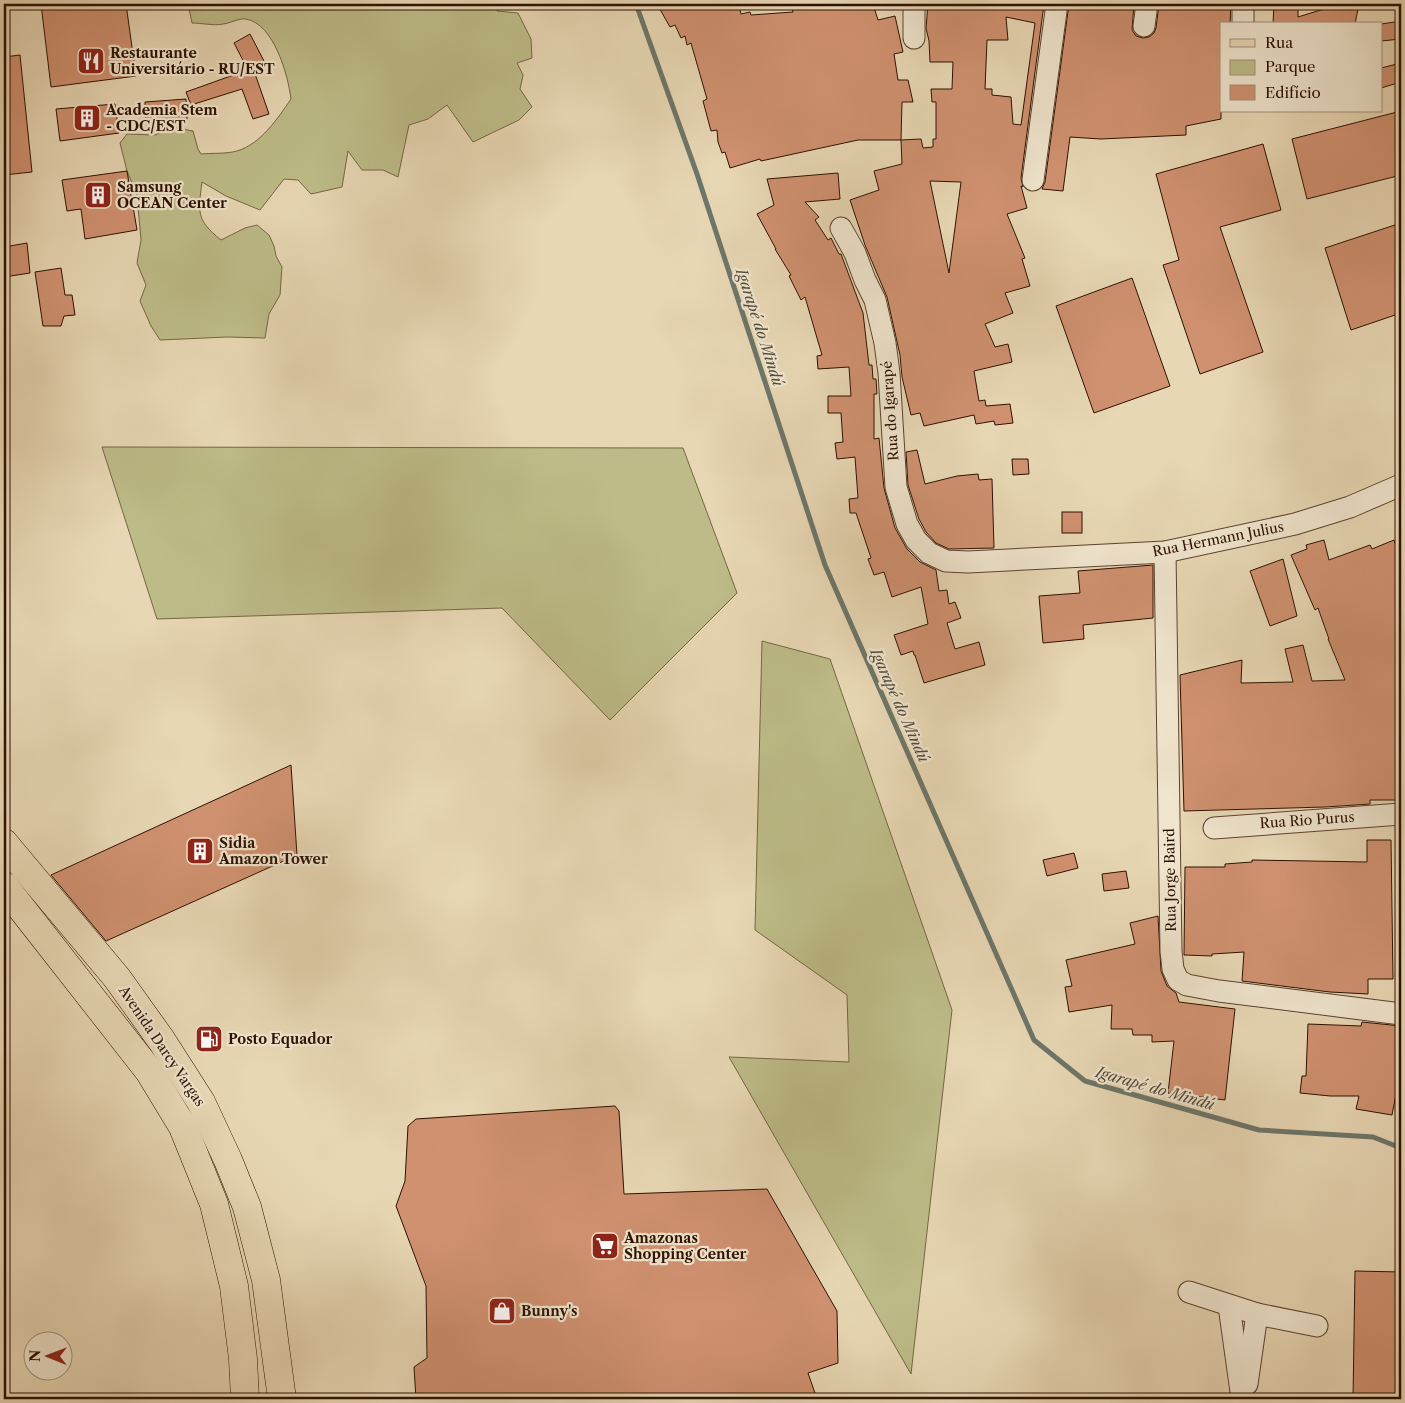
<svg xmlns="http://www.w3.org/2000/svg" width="1405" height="1403" viewBox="0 0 1405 1403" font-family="'Libre Caslon Text',serif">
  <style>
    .green { fill: #bdbc88; stroke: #756644 }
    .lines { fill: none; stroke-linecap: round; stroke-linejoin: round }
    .stream { stroke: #6d7669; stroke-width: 5 }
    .building { fill: #d09170; stroke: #2d1100; fill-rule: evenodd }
    .minor-casing { stroke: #5c422d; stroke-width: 23 }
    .primary-casing { stroke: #2d1100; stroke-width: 29 }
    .minor { stroke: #f0e5ce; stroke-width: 21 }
    .primary { stroke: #e8d7b4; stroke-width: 28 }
    .labels { text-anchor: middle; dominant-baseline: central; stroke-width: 4.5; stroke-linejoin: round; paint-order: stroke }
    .poi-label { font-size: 14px; font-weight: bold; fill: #2d1100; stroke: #f0e5ce; text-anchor: start }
    .street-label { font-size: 14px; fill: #2d1100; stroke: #f0e5ce }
    .water-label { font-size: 15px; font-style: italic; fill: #524c3d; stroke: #f0e5ce }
  </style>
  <rect width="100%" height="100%" fill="#e8d7b4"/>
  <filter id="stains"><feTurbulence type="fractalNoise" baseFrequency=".004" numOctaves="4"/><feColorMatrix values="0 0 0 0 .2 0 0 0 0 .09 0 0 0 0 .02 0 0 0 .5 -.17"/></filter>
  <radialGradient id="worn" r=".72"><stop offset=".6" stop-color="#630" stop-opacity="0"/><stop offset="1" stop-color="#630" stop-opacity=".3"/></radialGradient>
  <g class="green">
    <path d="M188,4H499L497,11L518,13L531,39L532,58L517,63L523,75L520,89L532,107L519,120L473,142L447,105L428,119L409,125L398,177L383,170H362L348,151L342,187L311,194L298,180L284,179L260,210L226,196L202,182C198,212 196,220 221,240L245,228L257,225L269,235L274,246L276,256L282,267L280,295L269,314L265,338L227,337L160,340L151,326L140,301L146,285L137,263L141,240L137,195L127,171L120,143L127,134L155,135L172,127L193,131L198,149L201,154C212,153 226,154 237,151C261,144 278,118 291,99C288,75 274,24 246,19C239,18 231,23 223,24C214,26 202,23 192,23Z"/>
    <polygon points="102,447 683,448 737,593 610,720 502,608 157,619"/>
    <polygon points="762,641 830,659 952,1010 911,1374 729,1057 849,1062 847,995 755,930"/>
  </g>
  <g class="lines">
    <polyline class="stream" points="636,4 697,174 825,565 1034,1040 1085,1081 1259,1130 1373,1137 1401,1148"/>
  </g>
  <g class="building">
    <polygon points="41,4 126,4 136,76 51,87"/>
    <polygon points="657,4 739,4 741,14 750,12 751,15 793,12 792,8 817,4 873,4 878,20 895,16 903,52 894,54 898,80 908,80 913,102 902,102 901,140 858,140 761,161 760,159 730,168 725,152 722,153 718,142 717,130 711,131 703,101 707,99 691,43 687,45 685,36 681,38 675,25 670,27"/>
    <path d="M928,4H1044L1021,178L1023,187L1021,186L1027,208L1007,214L1025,258L1022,259L1030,286L1005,293L1013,313L985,324L995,347L1008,344L1012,362L974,371L979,401L985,400L986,406L1010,404L1013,423L995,425L994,421L976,424L974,415L924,426L920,413L911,415L902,377L900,355L887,297L865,245L850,200L879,190L874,171L902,164L901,140L921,139L923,148L933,147V139H936V102H932L931,89H952L953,62H930L929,41L926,28ZM1006,17L1035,23L1021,125L1013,124L1011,97L992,95V89H985L987,40H1008ZM930,181L961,182L949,273Z"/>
    <polygon points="1069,4 1134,4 1132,30 1136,36 1143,38 1149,37 1154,33 1156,28 1159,4 1231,4 1230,24 1221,24 1221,119 1186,126 1186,135 1101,139 1070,137 1063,191 1042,189 1045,182"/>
    <polygon points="1274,4 1298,4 1298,17 1327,8 1328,4 1358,9 1355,24 1273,24"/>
    <polygon points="1401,21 1401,39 1381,41 1381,24"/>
    <polygon points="250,34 264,61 247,68 234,43"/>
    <polygon points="20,55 32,172 4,175 4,57"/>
    <polygon points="1401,63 1401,82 1381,88 1381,68"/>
    <polygon points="253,68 269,114 253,119 242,89 191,105 186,92"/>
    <polygon points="186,99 187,119 146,122 145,102"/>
    <polygon points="115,104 119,133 60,141 56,109"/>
    <polygon points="1401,111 1401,175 1307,199 1292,139"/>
    <polygon points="1263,144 1281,210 1220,227 1263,352 1200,374 1163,265 1179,260 1156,174"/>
    <polygon points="127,171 137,230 85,239 81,209 67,211 62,180"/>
    <polygon points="838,173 840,199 805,202 819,217 815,220 828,240 831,238 839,254 841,254 863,313 869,365 872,365 873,379 876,379 877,394 874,394 874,439 879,438 884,488 895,528 907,549 920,562 936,570 939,591 947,590 949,604 955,602 961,618 947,623 955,649 979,642 985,665 924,683 915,655 914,655 913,651 901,655 894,635 928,624 921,587 892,597 884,572 874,575 868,559 871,558 856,513 850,513 849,499 858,498 855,457 837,459 835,443 843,442 841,413 828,413 828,396 851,396 849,367 818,369 817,356 822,355 805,297 801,300 789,276 791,275 775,249 776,249 757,214 774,205 767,179"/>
    <polygon points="1401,223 1401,313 1351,330 1325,248"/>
    <polygon points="27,243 30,273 4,277 4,247"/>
    <polygon points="61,268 65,295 72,295 75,315 64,316 61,326 43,326 35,272"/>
    <polygon points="1132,278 1170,386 1094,413 1056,306"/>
    <polygon points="917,450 925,484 957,476 978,474 979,480 992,479 994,548 949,549 936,543 926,532 919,519 908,485 906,452"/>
    <polygon points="1012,459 1028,459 1029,474 1013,475"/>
    <rect x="1062" y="512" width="20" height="21"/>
    <polygon points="1324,540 1329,560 1370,545 1372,549 1394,540 1401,560 1401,672 1397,673 1396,800 1370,800 1370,804 1325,807 1184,811 1180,675 1242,660 1241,683 1293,682 1285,649 1303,645 1312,681 1345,680 1328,639 1329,639 1318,608 1315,610 1291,555 1307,549 1306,545"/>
    <polygon points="1283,559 1297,616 1270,626 1250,571"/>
    <polygon points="1153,565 1153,618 1083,625 1084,639 1043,643 1039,596 1080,593 1078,571"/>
    <polygon points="291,765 297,855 106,941 51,875"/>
    <polygon points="1367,840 1391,840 1393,979 1368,979 1368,994 1330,992 1242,981 1244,952 1212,954 1212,956 1184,955 1185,867 1225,867 1225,864 1252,862 1252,860 1367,862"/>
    <polygon points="1074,853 1078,868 1047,876 1043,860"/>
    <polygon points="1126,871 1129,888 1104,891 1102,874"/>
    <polygon points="1158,916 1161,971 1167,986 1176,993 1179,1002 1235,1009 1225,1100 1168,1093 1174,1041 1152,1042 1152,1035 1133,1035 1132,1029 1111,1029 1112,1005 1069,1012 1065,987 1072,986 1066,960 1135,944 1130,923"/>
    <polygon points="1362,1022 1401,1026 1398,1084 1392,1115 1356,1109 1359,1096 1330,1096 1300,1093 1302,1076 1306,1076 1308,1024 1361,1026"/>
    <polygon points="615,1106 619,1111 624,1194 767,1189 837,1311 838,1363 808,1373 817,1399 416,1399 414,1367 427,1358 426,1286 396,1206 405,1181 408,1126 416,1119"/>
    <polygon points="1355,1271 1401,1272 1401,1399 1353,1399"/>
  </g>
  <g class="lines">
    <g class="minor-casing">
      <g id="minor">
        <polyline points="914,4 914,38"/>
        <polyline points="1243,24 1243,4"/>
        <polyline points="1144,26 1147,4"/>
        <polyline points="1033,180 1057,4"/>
        <polyline points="841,228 855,253 865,280 875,300 885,343 889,373 896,487 907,524 916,540 929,553 946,561 968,562 1165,552 1295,524 1350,507 1401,485"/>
        <polyline points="1165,552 1171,951 1173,969 1178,980 1187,985 1219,991 1401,1014"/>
        <polyline points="1214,828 1401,814"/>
        <polyline points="1189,1292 1257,1314 1317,1326"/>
        <polyline points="1229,1306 1242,1399"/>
        <polyline points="1247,1384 1257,1314"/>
      </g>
    </g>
    <g class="primary-casing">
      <g id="primary">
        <polyline points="4,843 117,978 162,1041 201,1102 228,1160 247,1207 266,1280 282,1399"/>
        <polyline points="4,886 149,1071 183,1127 214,1204 234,1286 243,1359 245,1399"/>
      </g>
    </g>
    <use href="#minor" class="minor"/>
    <use href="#primary" class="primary"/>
  </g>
  <defs>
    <g id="restaurant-square" transform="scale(1.4375)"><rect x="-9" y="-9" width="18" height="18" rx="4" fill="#8f2418" stroke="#f0e5ce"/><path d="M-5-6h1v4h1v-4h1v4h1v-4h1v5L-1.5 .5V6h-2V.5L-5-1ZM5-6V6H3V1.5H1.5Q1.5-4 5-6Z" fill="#fff"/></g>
    <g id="building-square" transform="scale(1.4375)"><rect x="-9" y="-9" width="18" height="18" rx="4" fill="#8f2418" stroke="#f0e5ce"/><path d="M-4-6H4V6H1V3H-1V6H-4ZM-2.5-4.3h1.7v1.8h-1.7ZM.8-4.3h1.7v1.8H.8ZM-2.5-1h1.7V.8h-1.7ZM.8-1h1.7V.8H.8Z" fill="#fff"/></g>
    <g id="fuel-square" transform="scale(1.4375)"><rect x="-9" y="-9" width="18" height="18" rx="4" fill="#8f2418" stroke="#f0e5ce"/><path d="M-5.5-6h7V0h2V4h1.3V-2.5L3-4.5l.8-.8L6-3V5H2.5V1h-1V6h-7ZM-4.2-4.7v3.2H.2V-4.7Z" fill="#fff"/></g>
    <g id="supermarket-square" transform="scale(1.4375)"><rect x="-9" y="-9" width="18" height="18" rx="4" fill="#8f2418" stroke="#f0e5ce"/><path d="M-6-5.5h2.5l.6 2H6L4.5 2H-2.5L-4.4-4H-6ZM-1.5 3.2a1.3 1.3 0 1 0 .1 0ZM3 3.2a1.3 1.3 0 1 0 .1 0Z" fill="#fff"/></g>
    <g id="shop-square" transform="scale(1.4375)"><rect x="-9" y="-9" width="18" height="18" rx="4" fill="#8f2418" stroke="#f0e5ce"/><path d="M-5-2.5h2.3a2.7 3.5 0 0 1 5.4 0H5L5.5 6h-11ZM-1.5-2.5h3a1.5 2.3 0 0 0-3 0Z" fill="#fff"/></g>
  </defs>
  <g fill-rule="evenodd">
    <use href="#restaurant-square" x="91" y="61"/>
    <use href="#building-square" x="87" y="118"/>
    <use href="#building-square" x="98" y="195"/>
    <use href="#building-square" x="200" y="851"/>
    <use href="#fuel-square" x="209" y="1039"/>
    <use href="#supermarket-square" x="605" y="1246"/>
    <use href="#shop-square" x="502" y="1311"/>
  </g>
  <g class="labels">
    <g class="poi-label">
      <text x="110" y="53">Restaurante<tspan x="110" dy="16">Universitário - RU/EST</tspan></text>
      <text x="106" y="110">Academia Stem<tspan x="106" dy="16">- CDC/EST</tspan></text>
      <text x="117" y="187">Samsung<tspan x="117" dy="16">OCEAN Center</tspan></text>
      <text x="219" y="843">Sidia<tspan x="219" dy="16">Amazon Tower</tspan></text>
      <text x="228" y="1039">Posto Equador</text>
      <text x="624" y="1238">Amazonas<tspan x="624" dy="16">Shopping Center</tspan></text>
      <text x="521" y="1311">Bunny's</text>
    </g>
    <g class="street-label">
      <text transform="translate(890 411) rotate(-94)">Rua do Igarapé</text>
      <text transform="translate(1218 539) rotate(-11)">Rua Hermann Julius</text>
      <text transform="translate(1307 820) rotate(-4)">Rua Rio Purus</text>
      <text transform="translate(1170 880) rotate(-91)">Rua Jorge Baird</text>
      <text transform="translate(162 1046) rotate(56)">Avenida Darcy Vargas</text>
    </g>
    <g class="water-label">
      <text transform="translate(760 327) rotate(72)">Igarapé do Mindú</text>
      <text transform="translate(900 705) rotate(66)">Igarapé do Mindú</text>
      <text transform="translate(1155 1088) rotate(16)">Igarapé do Mindú</text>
    </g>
  </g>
  <rect width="1405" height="1403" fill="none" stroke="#e8d7b4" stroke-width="20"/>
  <rect x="5" y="5" width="1395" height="1393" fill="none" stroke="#2d1100" stroke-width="2.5"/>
  <rect x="10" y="10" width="1385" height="1383" fill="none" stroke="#2d1100"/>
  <rect x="1220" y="22" width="162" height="90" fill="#f0e5ce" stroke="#a2907c"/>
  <rect x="1230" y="39" width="25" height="8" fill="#e8d7b4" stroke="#a2907c"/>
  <text x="1265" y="48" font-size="15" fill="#2d1100">Rua</text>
  <rect x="1230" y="60" width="25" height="15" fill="#bdbc88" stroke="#a2907c"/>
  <text x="1265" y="72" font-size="15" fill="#2d1100">Parque</text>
  <rect x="1230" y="85" width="25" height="15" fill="#d09170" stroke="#a2907c"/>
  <text x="1265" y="98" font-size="15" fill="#2d1100">Edifício</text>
  <g transform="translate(48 1356) rotate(271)"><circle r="24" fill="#f0e5ce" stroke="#a2907c"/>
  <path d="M0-4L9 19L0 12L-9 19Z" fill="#8f2418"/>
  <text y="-8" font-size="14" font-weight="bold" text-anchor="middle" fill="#2d1100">N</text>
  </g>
  <rect width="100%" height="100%" filter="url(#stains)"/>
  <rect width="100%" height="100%" fill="url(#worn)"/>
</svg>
